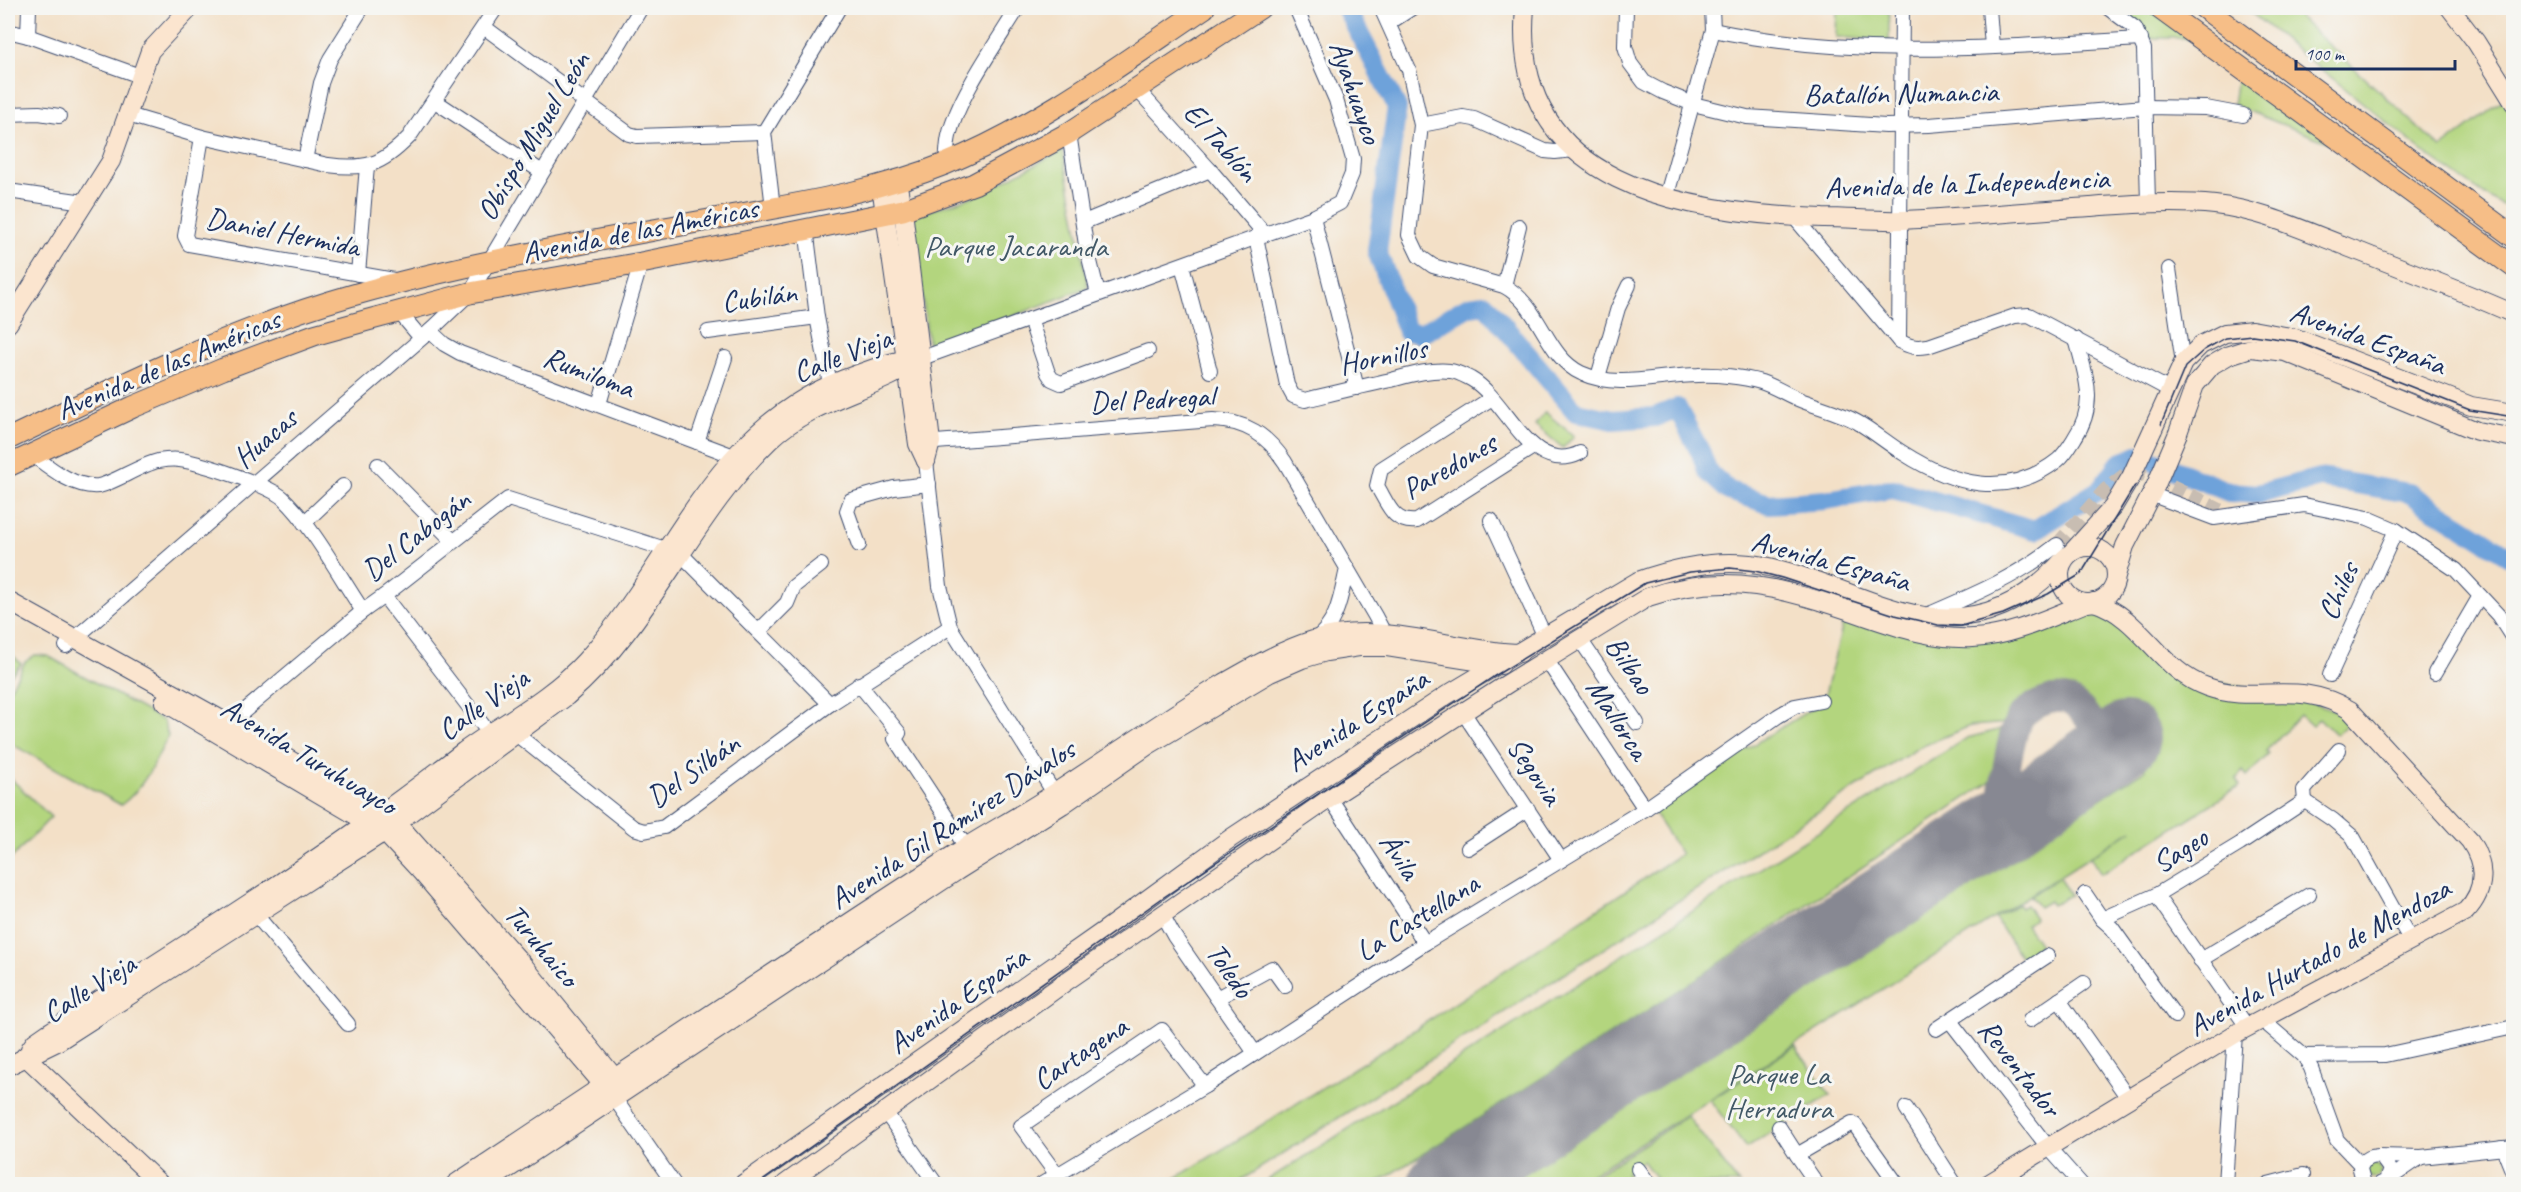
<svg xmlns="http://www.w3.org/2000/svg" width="2521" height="1192" viewBox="0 0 2521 1192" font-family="Caveat,sans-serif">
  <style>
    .green { fill: #b3d57e; stroke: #67826e; stroke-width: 1.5 }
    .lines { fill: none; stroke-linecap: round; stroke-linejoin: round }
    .river { stroke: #6ea2da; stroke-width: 20 }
    .taxiway { stroke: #878892; stroke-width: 28 }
    .runway { stroke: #878892; stroke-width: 72 }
    .street-tunnel { stroke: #c8bdb2; stroke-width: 14; stroke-dasharray: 14 7; stroke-linecap: butt }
    .street-casing { stroke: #3b4a6e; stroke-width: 16 }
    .secondary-casing { stroke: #3b4a6e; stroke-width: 20 }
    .primary-casing { stroke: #3b4a6e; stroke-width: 23 }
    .street { stroke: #fff; stroke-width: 14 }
    .secondary { stroke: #fbe5cf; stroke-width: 18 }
    .primary { stroke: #f6be87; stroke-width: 21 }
    .tram { stroke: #1b2f5e; stroke-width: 1.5 }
    .secondary-bridge-casing { stroke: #3b4a6e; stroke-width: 20; stroke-linecap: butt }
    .secondary-bridge { stroke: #fbe5cf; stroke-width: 18 }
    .labels { text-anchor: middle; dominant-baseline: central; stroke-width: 6; stroke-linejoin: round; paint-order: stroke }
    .street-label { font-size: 30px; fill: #1b2f5e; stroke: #f6f6f2 }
    .park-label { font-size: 30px; fill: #415866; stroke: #f6f6f2 }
  </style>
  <rect width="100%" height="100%" fill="#f6f6f2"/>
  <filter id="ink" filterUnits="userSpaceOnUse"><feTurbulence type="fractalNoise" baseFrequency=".0167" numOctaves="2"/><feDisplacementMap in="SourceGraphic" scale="12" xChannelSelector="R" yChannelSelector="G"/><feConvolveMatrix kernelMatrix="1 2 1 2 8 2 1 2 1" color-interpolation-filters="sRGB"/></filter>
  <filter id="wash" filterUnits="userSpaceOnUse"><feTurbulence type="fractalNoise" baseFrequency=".008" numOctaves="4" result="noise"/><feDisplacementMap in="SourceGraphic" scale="24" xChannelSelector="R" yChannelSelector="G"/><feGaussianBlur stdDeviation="1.35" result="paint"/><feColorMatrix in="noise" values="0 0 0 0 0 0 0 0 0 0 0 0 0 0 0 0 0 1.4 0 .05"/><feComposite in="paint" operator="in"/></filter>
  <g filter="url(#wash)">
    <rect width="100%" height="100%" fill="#f3e0c7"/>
    <g class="green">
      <polygon points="1837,8 1889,8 1889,41 1836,37"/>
      <polygon points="2118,8 2152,8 2193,38 2145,38"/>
      <polygon points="2245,8 2289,8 2441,148 2505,99 2513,117 2513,211 2497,203 2430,157"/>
      <polygon points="2238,69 2355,153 2233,105"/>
      <polygon points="1063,150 1088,287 929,349 912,216 975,196"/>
      <polygon points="1545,412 1574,436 1563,448 1535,425"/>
      <polygon points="2073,611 2106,613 2178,674 2296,698 2354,718 2336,735 2319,718 2312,726 2300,715 2266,751 2269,754 2247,776 2243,771 2236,779 2240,786 2101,874 2090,857 2132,830 1577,1184 1503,1184 2145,770 2110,709 2101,714 2086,702 2052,697 2033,702 2010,723 1970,726 1918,748 1235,1184 1166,1184 1390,1046 1681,854 1650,808 1823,702 1845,616 1972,641"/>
      <polygon points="8,650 21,664 8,678"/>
      <path d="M35,655L48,656L164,721L168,736C156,761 143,789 121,805L8,742V693L25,662Z"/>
      <polygon points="2002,729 2008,731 2010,736 2001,774 1687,985 1376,1184 1261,1184 1967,738"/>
      <polygon points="8,776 51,817 8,862"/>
      <polygon points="2059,877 2070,895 2052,905 2049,901 2039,907 2030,896"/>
      <polygon points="2018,904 2021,908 2026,905 2035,918 2026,925 2040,945 2033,950 2035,959 2026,965 1995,918"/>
      <polygon points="1795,1046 1830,1095 1746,1148 1710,1100"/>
      <polygon points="1687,1116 1739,1184 1655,1184 1652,1181 1656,1178 1643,1161 1626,1173 1635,1184 1582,1184"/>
      <circle cx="2374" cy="1171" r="7"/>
    </g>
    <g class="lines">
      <g class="river">
        <polyline points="1346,8 1397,107 1377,251 1407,331 1421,334 1469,306 1485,304 1576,412 1613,420 1655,417 1677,408 1701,453 1707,471 1729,491 1769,504 1826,500 1893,489 2035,530 2101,489 2120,463 2140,455"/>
        <polyline points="2153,461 2229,492 2258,494 2320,478 2409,493 2514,559"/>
      </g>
      <path class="taxiway" d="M1998,828C2002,803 2008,732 2022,715C2029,708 2037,704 2046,701C2080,689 2093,727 2106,751"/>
      <polyline class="runway" points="1444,1184 1998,828 2125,738"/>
    </g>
  </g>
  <g filter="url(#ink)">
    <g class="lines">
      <polyline class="street-tunnel" points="2057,545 2105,490 2126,474 2140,474 2170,485 2220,510"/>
      <g class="street-casing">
        <g id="street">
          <path d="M1381,8L1409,70L1421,125L1409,235L1419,256L1433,266L1504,286C1541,306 1546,357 1581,373C1619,390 1659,375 1698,375C1717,374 1743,377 1761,382C1774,386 1786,394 1798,399C1817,407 1839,412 1857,422C1873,431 1887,443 1903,453C1953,485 2007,500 2058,460C2065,454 2069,447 2074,439C2098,403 2086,378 2076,339"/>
          <polyline points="1626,8 1625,46 1630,63 1644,82 1663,92 1693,104 1747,117 1886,126 1929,125 2145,107 2206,108 2243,115"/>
          <polyline points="1989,8 1992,47"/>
          <polyline points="2108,8 2135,28 2144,49 2148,203"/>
          <polyline points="1389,23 1412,8"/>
          <polyline points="484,27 629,134 637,136 764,132"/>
          <path d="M1713,30C1854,60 1999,47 2141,39"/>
          <polyline points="8,31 28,36 140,76"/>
          <polyline points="28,36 29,8"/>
          <polyline points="1136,88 1210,170 1264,233"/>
          <polyline points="435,101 542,172"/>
          <polyline points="8,114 39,113 59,116"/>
          <path d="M128,115L202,137L328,165C366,170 382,165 409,137L496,8"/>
          <polyline points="1421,125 1463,117 1474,119 1545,151 1555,152 1574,150"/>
          <polyline points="1069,133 1086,245 1098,294"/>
          <polyline points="202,137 185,236 189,244 394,280"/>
          <polyline points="305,160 321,83 330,59 362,8"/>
          <path d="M946,164C947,155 947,145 949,136C959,95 996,44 1018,8"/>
          <polyline points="8,191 84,202"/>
          <polyline points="1666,198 1713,30 1712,8"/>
          <polyline points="773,208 764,132 839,8"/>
          <polyline points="1313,217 1357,388"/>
          <path d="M1794,217L1899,341C1910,347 1916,348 1928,346L2015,316L2029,315L2170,390"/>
          <polyline points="1084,222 1210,170"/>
          <polyline points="806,228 817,317 830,384"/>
          <path d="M1256,237L1287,385L1293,396L1305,400C1334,393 1362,386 1391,380C1410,375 1430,369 1450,371C1456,371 1465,376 1471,379C1508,400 1530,477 1580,453"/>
          <polyline points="1182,265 1210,371"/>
          <polyline points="2169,269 2183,363"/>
          <polyline points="358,274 367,166"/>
          <polyline points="1504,286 1519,226"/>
          <polyline points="399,312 421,338"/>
          <polyline points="1030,319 1048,373 1052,379 1061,383 1148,351"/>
          <polyline points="430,331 444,344 460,353 734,456"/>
          <polyline points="708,332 817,317"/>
          <polyline points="1899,341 1902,8"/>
          <polyline points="922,358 1313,217 1340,203 1352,174 1353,159 1336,100 1296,8"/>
          <polyline points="1598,377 1618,308 1629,285"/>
          <path d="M1492,398L1381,469L1377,486C1388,504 1393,524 1417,521L1533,447"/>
          <polyline points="599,404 641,263"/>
          <polyline points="697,442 725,358"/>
          <path d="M923,443L1213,420C1246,421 1267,435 1285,462L1375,616L1385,635L1386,643"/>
          <path d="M33,455C50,468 74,488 98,486C112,484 140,465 158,461C164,460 174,459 180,460C202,463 268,485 283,498C312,525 340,577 363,611"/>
          <polyline points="926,461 940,586 950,627 1054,793"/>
          <polyline points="378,465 453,541"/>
          <polyline points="2153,495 2214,518 2304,505 2368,518 2396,530 2456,570 2498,615 2514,640"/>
          <polyline points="1491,520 1545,637"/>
          <polyline points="304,523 343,486"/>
          <polyline points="859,545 847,511 851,500 894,488 929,484"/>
          <polyline points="384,596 489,733 516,734 634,828 644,831 664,827 830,704 950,627"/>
          <path d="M1927,615C1973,595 2017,577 2057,545"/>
          <polyline points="759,631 787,603 794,586 821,565"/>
          <polyline points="1579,638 1637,723"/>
          <path d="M1315,639C1338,624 1341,594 1347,569"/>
          <polyline points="66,646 430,331 470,293 641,8"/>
          <polyline points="1546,659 1645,809"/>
          <polyline points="2435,673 2480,596"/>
          <polyline points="2330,675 2396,530"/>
          <polyline points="859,684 899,733 895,739 966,847"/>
          <polyline points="1463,712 1561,860"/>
          <polyline points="223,729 363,611 384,596 508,499 681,554 830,704"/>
          <polyline points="1330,798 1425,943"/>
          <polyline points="2305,801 2333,820 2353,837 2411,941"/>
          <polyline points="2305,801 2304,790 2339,750"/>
          <polyline points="1468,848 1528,809"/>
          <polyline points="2085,894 2102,919 2156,895"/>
          <polyline points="250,908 348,1024"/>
          <polyline points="1163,916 1174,936 1255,1053"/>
          <polyline points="2102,919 2112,928 2175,1016"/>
          <polyline points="2200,960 2309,895"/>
          <polyline points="1217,998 1272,968 1285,986"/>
          <polyline points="2059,1000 2128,1098"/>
          <polyline points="2030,1020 2084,983"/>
          <polyline points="2262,1020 2304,1056 2311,1068 2337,1140 2361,1165"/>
          <polyline points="1950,1021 2048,1147 2081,1184"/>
          <polyline points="2248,1028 2156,895 2240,844 2305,801"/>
          <polyline points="1936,1029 2047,956"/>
          <polyline points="2304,1056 2385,1055 2514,1027"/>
          <polyline points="615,1099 674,1184"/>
          <polyline points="1906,1108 1955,1184"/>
          <polyline points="886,1113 936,1184"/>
          <polyline points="1779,1127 1797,1155"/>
          <polyline points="2503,1148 2514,1175"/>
          <polyline points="2378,1156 2421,1157 2514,1147"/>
          <polyline points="1638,1169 1649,1184"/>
          <polyline points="1057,1175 1021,1126 1162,1030 1205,1086"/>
          <polyline points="2386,1181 2421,1157"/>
          <polyline points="1042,1184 1205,1086 1425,943 1645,809 1778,716 1795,706 1821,701"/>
          <polyline points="1817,1184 1797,1155 1852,1123 1855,1125 1897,1184"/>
          <polyline points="2225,1184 2235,1034"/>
          <polyline points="2268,1184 2303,1175"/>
          <path d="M2364,1184L2360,1169C2363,1158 2372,1154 2382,1158L2390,1169L2386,1181L2380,1184"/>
        </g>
      </g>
      <g class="secondary-casing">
        <g id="secondary">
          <path d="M1525,8C1509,186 1686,214 1823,218C1850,218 1876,221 1903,220C1965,217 2028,211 2090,207C2132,204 2173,201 2215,205C2260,210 2303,230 2345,246C2401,268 2458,289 2514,314"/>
          <polyline points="2450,8 2476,42 2514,103"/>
          <polyline points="897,181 904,219 931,442 926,461"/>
          <polyline points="881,186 918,444 926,461"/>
          <polyline points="8,324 111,161 150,51 190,8"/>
          <polyline points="2153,429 2183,363 2201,345 2225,333 2252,330 2296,338 2471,406 2514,413"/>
          <polyline points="2178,433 2195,385 2212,365 2229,355 2251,348 2285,352 2477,431 2514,438"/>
          <circle cx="2088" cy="575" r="28"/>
          <polyline points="2073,551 2113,507 2131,477"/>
          <polyline points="2116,576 2125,546 2156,485"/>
          <polyline points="8,601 229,724 397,823 524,966 614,1077 614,1088"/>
          <polyline points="164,702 384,832 422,873 611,1094"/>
          <path d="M30,1049L35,1042L48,1033C156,963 266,895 370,821C402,799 433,775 464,751C504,722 551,698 585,661C677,560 713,423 855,375C873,369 891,361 909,359"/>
          <polyline points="25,1056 160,1184"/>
          <path d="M8,1066L57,1042L384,832L567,696C651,625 691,516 770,440C814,398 875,391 922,358"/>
          <path d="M455,1184C624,1072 793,958 964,848C993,830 1024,813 1053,794C1110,757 1166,718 1224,683C1252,667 1281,650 1313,640C1381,619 1451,651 1520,653"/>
          <polyline points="485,1184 957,871 1062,805 1147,746 1270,673 1302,659 1326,652 1359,647 1387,647 1501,665"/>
          <path d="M743,1184L1105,930L1231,838L1447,695L1638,581C1674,568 1711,560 1750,564C1773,566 1794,574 1816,581C1851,593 1888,610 1924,616C1983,624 2027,601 2065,558"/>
          <path d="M785,1184L1064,983L1330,798L1507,684L1648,597C1727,570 1786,589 1862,615C1897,627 1934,640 1973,638C2012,636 2050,617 2086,603"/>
          <path d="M1988,1184L2235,1034L2466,911C2486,890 2486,865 2470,841L2350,710C2296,678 2258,705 2207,687C2160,671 2142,617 2094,602"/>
        </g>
      </g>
      <g class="primary-casing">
        <g id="primary">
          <polyline points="2159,8 2514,267"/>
          <polyline points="2204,8 2514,237"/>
          <path d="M8,439C121,385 232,329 353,295C473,261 597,241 719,218C795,204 873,193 945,164C1038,126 1121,64 1204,8"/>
          <polyline points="8,466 133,407 223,369 314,335 368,320 470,293 641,263 903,210 974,184 1069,133 1260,8"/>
        </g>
      </g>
      <use href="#street" class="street"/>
      <use href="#secondary" class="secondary"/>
      <use href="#primary" class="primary"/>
      <polyline class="tram" points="758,1184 1161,899 1493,677 1645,583 1690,572 1730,568 1755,571 1782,578 1895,615 1938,625 1961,626 2003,614 2048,594 2081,574 2137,482 2185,367 2204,350 2225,338 2252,335 2295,341 2470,410 2514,417"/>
      <g class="secondary-bridge-casing">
        <g id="secondary-bridge">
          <polyline points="2131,477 2153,429"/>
          <polyline points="2156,485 2178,433"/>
        </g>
      </g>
      <use href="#secondary-bridge" class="secondary-bridge"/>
    </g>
  </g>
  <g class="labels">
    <g class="street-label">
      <text transform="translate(1356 92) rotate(71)">Ayahuayco</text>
      <text transform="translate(1901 93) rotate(-1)">Batallón Numancia</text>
      <text transform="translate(533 136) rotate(-59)">Obispo Miguel León</text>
      <text transform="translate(1221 142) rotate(48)">El Tablón</text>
      <text transform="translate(1967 183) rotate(-2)">Avenida de la Independencia</text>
      <text transform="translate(640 230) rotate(-11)">Avenida de las Américas</text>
      <text transform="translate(283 232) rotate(11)">Daniel Hermida</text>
      <text transform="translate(759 297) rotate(-8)">Cubilán</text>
      <text transform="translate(2368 338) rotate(20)">Avenida España</text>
      <text transform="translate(842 355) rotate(-21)">Calle Vieja</text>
      <text transform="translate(1383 356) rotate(-11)">Hornillos</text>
      <text transform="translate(168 364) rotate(-23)">Avenida de las Américas</text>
      <text transform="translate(589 372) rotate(21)">Rumiloma</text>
      <text transform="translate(1152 399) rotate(-3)">Del Pedregal</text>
      <text transform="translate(265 438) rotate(-41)">Huacas</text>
      <text transform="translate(1449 466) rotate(-30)">Paredones</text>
      <text transform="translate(416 535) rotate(-38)">Del Cabogán</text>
      <text transform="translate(1831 561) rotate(15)">Avenida España</text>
      <text transform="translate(2338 591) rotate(-66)">Chiles</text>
      <text transform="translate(1630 665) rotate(56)">Bilbao</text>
      <text transform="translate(483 704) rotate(-35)">Calle Vieja</text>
      <text transform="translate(1618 719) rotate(57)">Mallorca</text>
      <text transform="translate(1357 720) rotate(-33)">Avenida España</text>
      <text transform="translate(309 756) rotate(31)">Avenida Turuhuayco</text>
      <text transform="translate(693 770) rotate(-35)">Del Silbán</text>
      <text transform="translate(1535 771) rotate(56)">Segovia</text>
      <text transform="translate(952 824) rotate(-33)">Avenida Gil Ramírez Dávalos</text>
      <text transform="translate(2180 850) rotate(-32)">Sageo</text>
      <text transform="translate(1400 856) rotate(57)">Ávila</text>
      <text transform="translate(1417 917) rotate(-32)">La Castellana</text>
      <text transform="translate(542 945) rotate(50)">Turuhaico</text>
      <text transform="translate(2319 957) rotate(-29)">Avenida Hurtado de Mendoza</text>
      <text transform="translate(1230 970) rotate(55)">Toledo</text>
      <text transform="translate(89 988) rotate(-32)">Calle Vieja</text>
      <text transform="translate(958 1000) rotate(-35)">Avenida España</text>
      <text transform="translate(1080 1053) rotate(-34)">Cartagena</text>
      <text transform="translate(2020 1068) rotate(52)">Reventador</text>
    </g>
    <g class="park-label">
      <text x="1016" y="246">Parque Jacaranda</text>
      <text x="1779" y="1074">Parque La<tspan x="1779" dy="34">Herradura</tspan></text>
    </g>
  </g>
  <rect width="2521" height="1192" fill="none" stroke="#f6f6f2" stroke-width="30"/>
  <path d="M2296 60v9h159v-9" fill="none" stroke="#1b2f5e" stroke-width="3"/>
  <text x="2305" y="60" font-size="18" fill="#1b2f5e" stroke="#f6f6f2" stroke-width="4.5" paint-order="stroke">100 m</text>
</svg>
